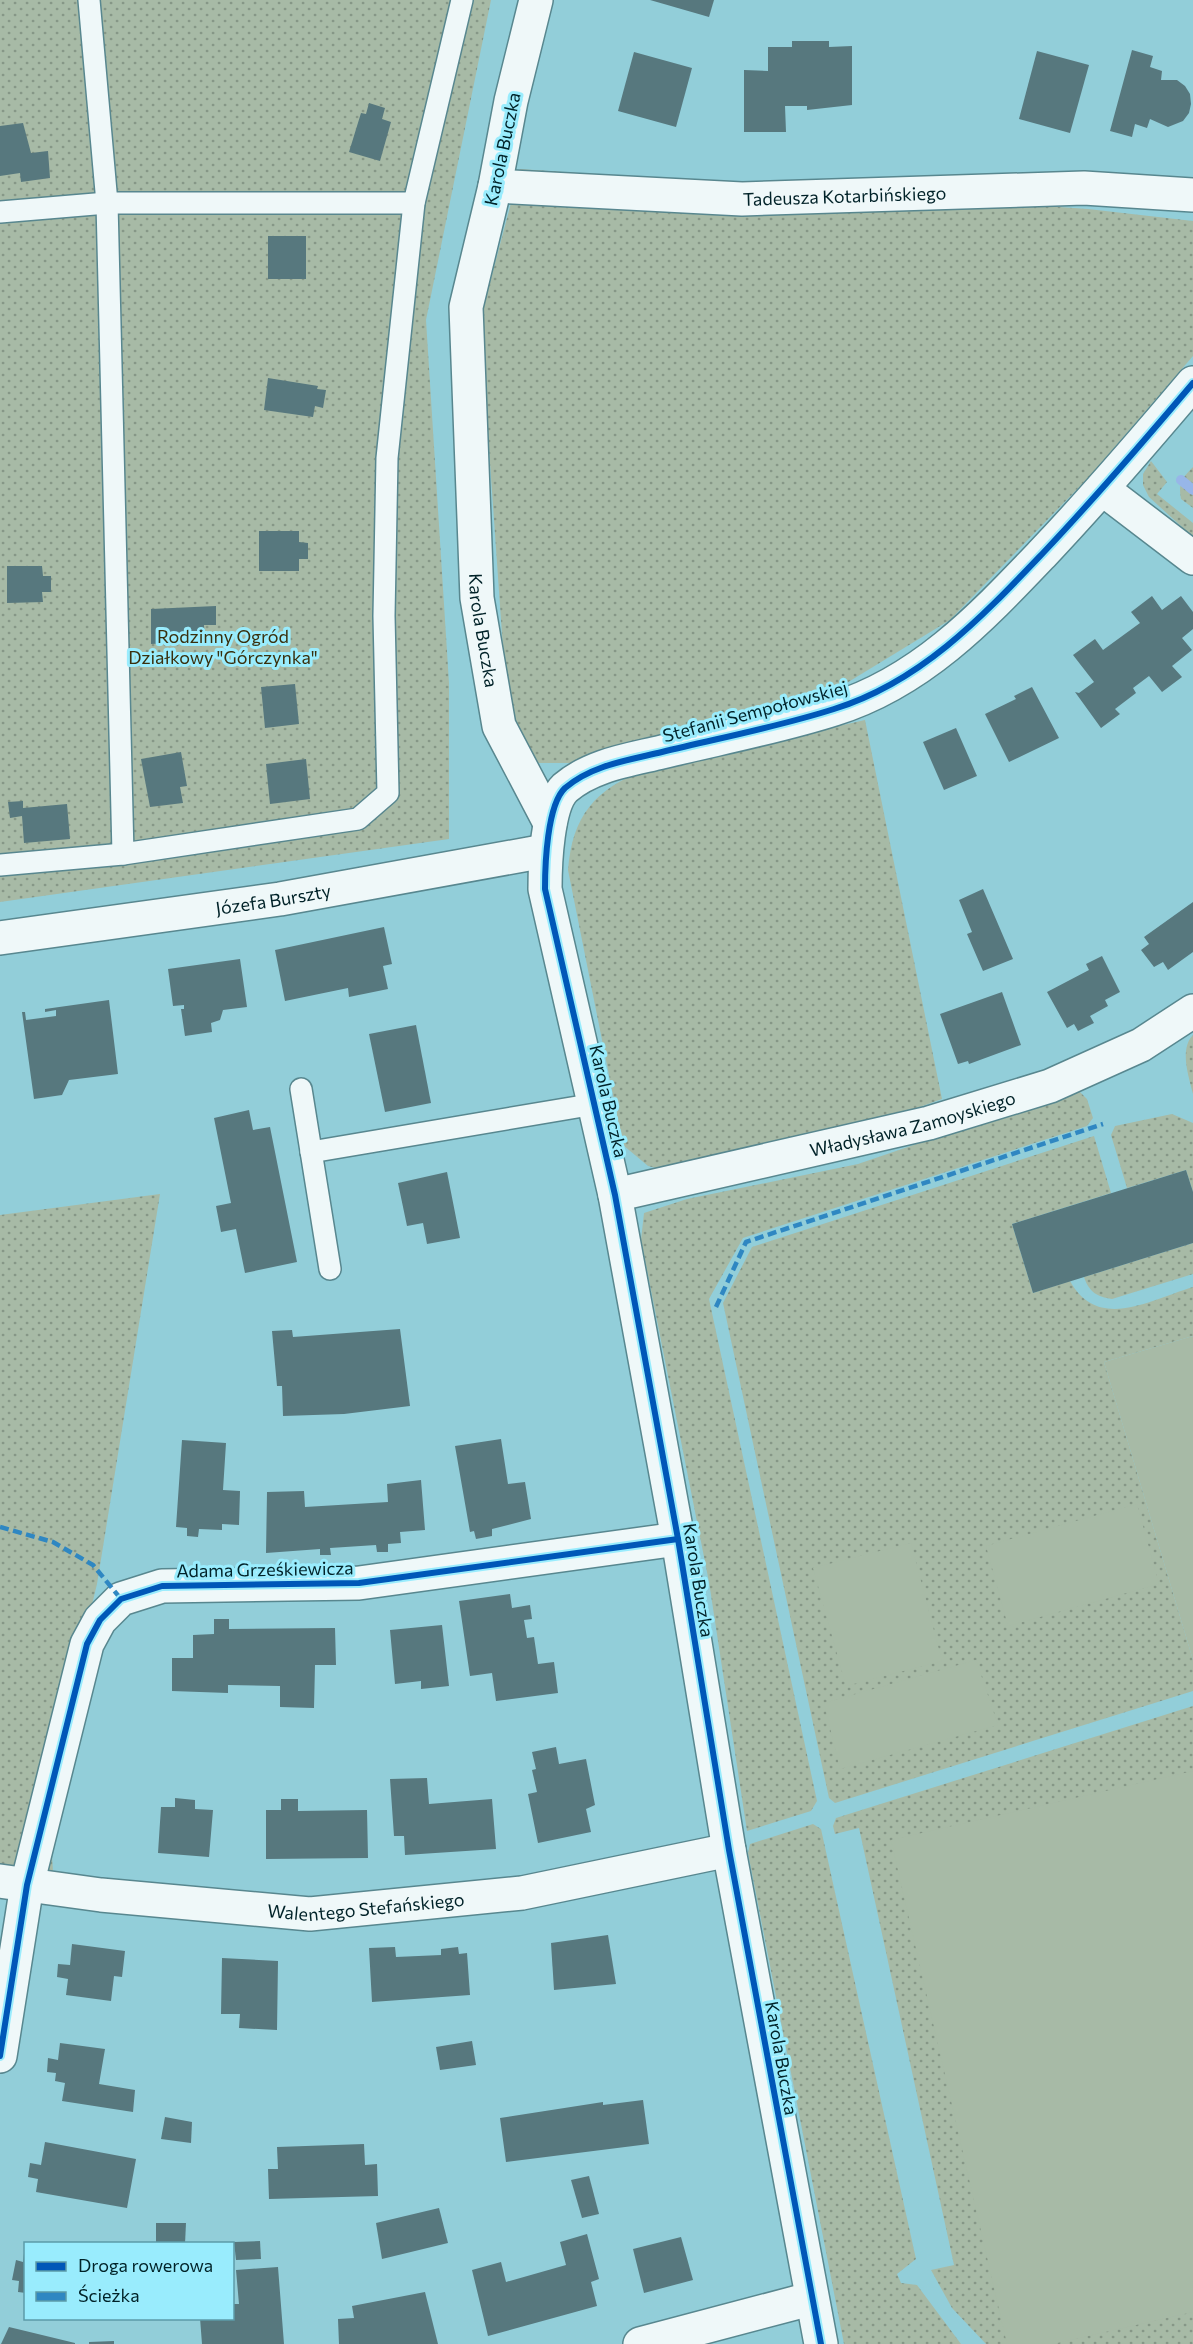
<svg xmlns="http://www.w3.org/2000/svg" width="1193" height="2344" viewBox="0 0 1193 2344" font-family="Commissioner,sans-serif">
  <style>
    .grass { fill: url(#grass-dots) }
    .park { fill: #a7baa6 }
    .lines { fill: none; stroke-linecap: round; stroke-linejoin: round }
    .stream { stroke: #97b6e8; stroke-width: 10 }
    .building { fill: #57787e }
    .lane-casing { stroke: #58878f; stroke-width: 24 }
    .street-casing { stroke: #58878f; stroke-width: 36 }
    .lane { stroke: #eff8f9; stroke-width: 21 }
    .street { stroke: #eff8f9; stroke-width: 33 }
    .quiet { stroke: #2f87c2; stroke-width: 4.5; stroke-dasharray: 9 4.5; stroke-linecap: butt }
    .cycleway-casing { stroke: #99ecfd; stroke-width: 10 }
    .cycleway { stroke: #0057b8; stroke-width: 6 }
    .labels { text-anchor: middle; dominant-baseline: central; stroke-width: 6; stroke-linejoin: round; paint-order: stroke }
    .street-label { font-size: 18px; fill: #002228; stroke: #99ecfd }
    .park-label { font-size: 18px; fill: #392f0d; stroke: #99ecfd }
  </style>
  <defs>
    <pattern id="grass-dots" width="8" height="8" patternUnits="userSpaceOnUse" patternTransform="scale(1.5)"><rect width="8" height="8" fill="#a7baa6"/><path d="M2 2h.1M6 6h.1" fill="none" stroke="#869787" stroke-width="1.8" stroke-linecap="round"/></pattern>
  </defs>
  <rect width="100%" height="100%" fill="#92ced9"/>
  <g class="grass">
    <polygon points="0,0 491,0 426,320 449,683 449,839 0,902"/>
    <polygon points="520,169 1088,209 1193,221 1193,356 1089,477 950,620 845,684 576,763 522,763 505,677 480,320"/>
    <polygon points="1151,461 1167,482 1157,494 1193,523 1193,537 1149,497 1143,485 1143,474"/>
    <path d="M1193,467V508L1181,499C1178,483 1182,478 1193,467Z"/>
    <path d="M865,720L942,1099L900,1114L660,1169L648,1166L623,1145L568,870C572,816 595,789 645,770Z"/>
    <path d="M1193,1035V1094C1189,1077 1179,1049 1193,1035Z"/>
    <polygon points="1077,1089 1087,1099 1093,1118 1087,1126 743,1238 709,1299 817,1801 811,1811 747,1831 709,1582 641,1240 644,1213 687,1199 858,1164"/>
    <polygon points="1172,1114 1193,1123 1193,1192 1186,1170 1127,1188 1111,1135 1115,1126"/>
    <path d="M1094,1136L1111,1193L1012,1224L1033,1293L1070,1281C1098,1332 1150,1300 1193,1287V1336L1104,1362L1193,1660V1691L835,1803L829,1798L723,1303L752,1247Z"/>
    <polygon points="160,1194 97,1584 48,1786 53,1872 0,1864 0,1215"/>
    <path d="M1193,1243V1274L1112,1299C1097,1297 1089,1292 1084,1277Z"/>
    <polygon points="1193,1706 1193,2344 986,2344 952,2308 931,2270 954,2265 859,1828 835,1834 833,1826 836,1818"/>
    <polygon points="813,1824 821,1829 916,2259 897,2274 901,2283 917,2285 961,2344 844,2344 748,1853 750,1844"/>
  </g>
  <g class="park">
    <polygon points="1193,1336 1193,1660 1104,1362"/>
    <polygon points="1137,1504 1159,1584 1008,1626 986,1546"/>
    <polygon points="911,1543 942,1661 846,1686 813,1568"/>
    <polygon points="976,1660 998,1725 840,1769 824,1703"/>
    <polygon points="1193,1771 1193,2312 1053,2344 1007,2344 891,1840"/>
  </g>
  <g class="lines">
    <polyline class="stream" points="1181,480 1193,490"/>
  </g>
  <g class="building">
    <polygon points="650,0 714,0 709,17"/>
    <polygon points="792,41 829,41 829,47 852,46 852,105 807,110 807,106 785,106 786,132 744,132 744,70 768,71 768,47 792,47"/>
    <polygon points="1132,50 1153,56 1150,67 1162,71 1161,80 1177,80 1185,86 1190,94 1191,104 1189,113 1183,121 1168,127 1150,119 1147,128 1135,124 1132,137 1110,131"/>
    <polygon points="1037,51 1089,65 1070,133 1019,119"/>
    <polygon points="634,52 692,68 676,127 618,111"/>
    <polygon points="369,103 385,108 382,119 391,122 380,161 349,152 361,113 366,114"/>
    <polygon points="23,123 31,153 48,151 50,178 21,182 20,173 0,176 0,126"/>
    <rect x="268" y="236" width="38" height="43"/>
    <polygon points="268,378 318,386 317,389 326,390 323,408 315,406 313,417 264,410"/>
    <polygon points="259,531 299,531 299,542 308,543 308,559 299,559 299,571 259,571"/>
    <polygon points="7,566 42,566 43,576 51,576 51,592 42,592 43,602 7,603"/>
    <polygon points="1152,596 1162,610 1181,596 1193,612 1193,629 1182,638 1192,650 1172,666 1182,677 1162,692 1149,676 1133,688 1136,693 1115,709 1120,714 1101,728 1075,692 1079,693 1094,682 1073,655 1095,639 1103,650 1140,623 1131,612"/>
    <polygon points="216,606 216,625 204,625 205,641 151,644 151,609"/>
    <polygon points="295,684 299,724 265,728 261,687"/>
    <polygon points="1032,687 1059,738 1009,762 985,714 1016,699 1014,696"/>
    <polygon points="956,728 977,776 944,790 923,742"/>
    <polygon points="181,752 187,786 180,787 183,803 150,807 141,759"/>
    <polygon points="306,759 310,799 270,804 266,764"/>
    <polygon points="23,801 23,808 67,804 70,839 24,843 22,816 10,818 8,802"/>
    <polygon points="983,889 1013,959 983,971 967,934 972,932 959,900"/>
    <polygon points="1193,902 1193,952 1168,970 1163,962 1154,967 1141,950 1149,944 1144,937"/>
    <polygon points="384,927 392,964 383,966 388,989 349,997 348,988 285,1001 275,950"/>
    <polygon points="1102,956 1120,992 1105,1000 1108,1006 1090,1016 1094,1023 1078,1031 1074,1024 1067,1028 1047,992 1089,970 1086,964"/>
    <polygon points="240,959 247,1007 223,1010 220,1020 211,1023 212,1032 185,1036 181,1009 184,1009 184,1005 173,1006 168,969"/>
    <polygon points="1002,992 1021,1045 969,1064 968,1061 958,1064 940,1014"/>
    <polygon points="109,1000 118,1074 69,1080 62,1095 34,1099 22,1012 25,1012 26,1020 56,1016 56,1010 45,1012 45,1009"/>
    <polygon points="416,1025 431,1103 385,1112 369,1034"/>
    <polygon points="249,1110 253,1130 270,1127 297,1262 245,1273 236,1229 221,1232 216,1206 231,1203 214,1118"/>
    <polygon points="1186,1170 1193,1192 1193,1243 1033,1293 1012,1224"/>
    <polygon points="447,1172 460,1238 427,1244 423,1223 407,1226 398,1183"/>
    <polygon points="400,1329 410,1406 344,1414 283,1416 282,1386 277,1386 272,1331 292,1330 293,1337"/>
    <polygon points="501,1439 508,1484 525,1482 531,1519 492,1529 492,1536 476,1539 474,1531 470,1532 455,1446"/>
    <polygon points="182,1440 226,1443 223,1490 240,1491 239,1525 222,1524 222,1530 199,1529 198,1537 187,1536 187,1528 176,1527"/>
    <polygon points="421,1480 425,1530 400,1532 401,1543 388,1544 388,1552 377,1552 376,1545 330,1548 331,1555 320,1555 320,1549 266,1553 267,1492 304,1491 305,1507 388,1502 387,1484"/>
    <polygon points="510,1594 512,1608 530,1605 532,1619 524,1620 527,1638 534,1637 538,1664 554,1662 558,1693 496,1701 492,1673 470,1676 459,1601"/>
    <polygon points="214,1619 229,1619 229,1629 335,1628 336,1665 315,1665 314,1708 280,1707 280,1686 228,1685 228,1693 172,1691 172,1658 193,1658 193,1635 214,1634"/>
    <polygon points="442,1625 449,1686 421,1689 421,1681 395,1684 390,1630"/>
    <polygon points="556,1747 559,1764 586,1759 595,1805 586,1809 591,1832 538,1843 528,1794 537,1792 532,1770 536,1769 532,1752"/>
    <polygon points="427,1778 429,1804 492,1799 496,1849 405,1855 404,1836 394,1836 390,1779"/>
    <polygon points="175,1798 195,1800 195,1809 213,1810 209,1857 158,1853 161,1807 175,1807"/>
    <polygon points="281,1799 298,1799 298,1811 367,1810 368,1858 266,1859 266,1810 281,1810"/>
    <polygon points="608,1935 616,1984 554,1990 551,1943"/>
    <polygon points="72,1944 125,1951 122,1977 114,1976 111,2001 66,1995 68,1979 57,1977 58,1964 70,1965"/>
    <polygon points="395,1947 396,1957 441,1955 441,1949 458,1947 459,1954 467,1953 470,1995 372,2002 369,1948"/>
    <polygon points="222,1958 278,1961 277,2030 239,2028 240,2014 221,2014"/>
    <polygon points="472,2041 476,2065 440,2070 436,2047"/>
    <polygon points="60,2043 105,2049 99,2084 135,2090 133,2112 62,2101 65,2083 55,2081 56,2073 47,2072 48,2058 58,2060"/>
    <polygon points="643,2100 649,2144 506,2162 500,2118 603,2102 603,2105"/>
    <polygon points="165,2117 192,2122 191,2143 161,2139"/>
    <polygon points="45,2142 136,2159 127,2208 36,2192 38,2179 28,2177 30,2163 41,2165"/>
    <polygon points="364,2144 365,2165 377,2164 378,2196 269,2199 268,2169 278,2169 277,2147"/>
    <polygon points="589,2176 599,2214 582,2218 571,2180"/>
    <polygon points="439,2208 448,2243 382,2259 376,2223"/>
    <polygon points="156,2223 186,2223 185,2244 156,2244"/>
    <polygon points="587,2234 599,2279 591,2282 597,2306 488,2336 472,2270 501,2262 506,2282 566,2265 560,2242"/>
    <polygon points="681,2237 693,2280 644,2293 633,2249"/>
    <polygon points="260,2241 261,2259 236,2260 234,2242"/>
    <polygon points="24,2253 26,2253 26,2293 18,2292 19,2281 12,2280 16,2260 23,2262"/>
    <polygon points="278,2267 284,2344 202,2344 200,2318 232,2318 232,2304 239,2304 236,2270"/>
    <polygon points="425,2292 438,2344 339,2344 338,2319 354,2318 352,2306"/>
    <polygon points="9,2327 75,2343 75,2344 1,2344"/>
    <polygon points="114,2341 114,2344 89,2344 89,2342"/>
  </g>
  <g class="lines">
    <g class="lane-casing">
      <g id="lane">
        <polyline points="89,0 107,203 123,854"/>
        <polyline points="0,212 107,203 414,203"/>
        <polyline points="0,865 123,854 358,819 388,793 384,616 387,458 414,203 462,0"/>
        <polyline points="301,1089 330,1269"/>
        <polyline points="311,1152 595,1104"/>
      </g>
    </g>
    <g class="street-casing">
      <g id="street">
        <path id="s1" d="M536,0L511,101L495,186L466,307L477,598L499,726L550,823"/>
        <path id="s2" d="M495,186L742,199L1084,188L1193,195"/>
        <polyline points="1104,490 1193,558"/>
        <path id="s3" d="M0,938L280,899L545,851"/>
        <path id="s4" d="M615,1195L929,1123L1050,1086L1141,1045L1193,1011"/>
        <path id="s5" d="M0,1881L101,1895L310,1914L522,1893L729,1850"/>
        <polyline points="0,2056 27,1885 87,1644 100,1620 121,1599 162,1586 359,1583 678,1539"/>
        <polyline points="640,2344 810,2299"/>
        <path d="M821,2344L729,1850L678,1539L615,1195L545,889C545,865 547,805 565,788C592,765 629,760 662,752C719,738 778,727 834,709C921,682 982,617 1043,553C1095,498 1144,441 1193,383"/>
      </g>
    </g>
    <use href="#lane" class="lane"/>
    <use href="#street" class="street"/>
    <g class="quiet">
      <polyline points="716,1307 746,1242 1103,1124"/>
      <polyline points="0,1527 53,1542 93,1565 121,1599"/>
    </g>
    <g class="cycleway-casing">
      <g id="cycleway">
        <polyline points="0,2056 27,1885 87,1644 100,1620 121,1599 162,1586 359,1583 678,1539"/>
        <path d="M821,2344L729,1850L678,1539L615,1195L545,889C545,865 547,805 565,788C592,765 629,760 662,752C719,738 778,727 834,709C921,682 982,617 1043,553C1095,498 1144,441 1193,383"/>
      </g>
    </g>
    <use href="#cycleway" class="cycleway"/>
  </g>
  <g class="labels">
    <g class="street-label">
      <text transform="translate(502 149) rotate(-78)">Karola Buczka</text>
      <text stroke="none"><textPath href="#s2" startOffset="350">Tadeusza Kotarbińskiego</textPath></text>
      <text stroke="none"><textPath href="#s1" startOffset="639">Karola Buczka</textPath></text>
      <text transform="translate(755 711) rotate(-15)">Stefanii Sempołowskiej</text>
      <text stroke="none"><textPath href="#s3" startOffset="276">Józefa Burszty</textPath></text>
      <text transform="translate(609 1101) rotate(77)">Karola Buczka</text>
      <text stroke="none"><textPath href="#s4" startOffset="306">Władysława Zamoyskiego</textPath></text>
      <text transform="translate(265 1569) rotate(-1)">Adama Grześkiewicza</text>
      <text transform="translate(699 1580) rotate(81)">Karola Buczka</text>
      <text stroke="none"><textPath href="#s5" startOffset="368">Walentego Stefańskiego</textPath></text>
      <text transform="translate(782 2058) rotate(80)">Karola Buczka</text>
    </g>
    <g class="park-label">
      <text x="223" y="636">Rodzinny Ogród<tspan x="223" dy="21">Działkowy "Górczynka"</tspan></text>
    </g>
  </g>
  <rect x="24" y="2242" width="210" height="78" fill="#99ecfd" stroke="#5c9ba8" stroke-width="1.5"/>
  <rect x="36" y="2262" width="30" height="9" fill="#0057b8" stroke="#5c9ba8" stroke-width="1.5"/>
  <text x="78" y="2272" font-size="18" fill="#002228">Droga rowerowa</text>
  <rect x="36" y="2292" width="30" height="9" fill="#2f87c2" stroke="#5c9ba8" stroke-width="1.5"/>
  <text x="78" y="2302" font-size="18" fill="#002228">Ścieżka</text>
</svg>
